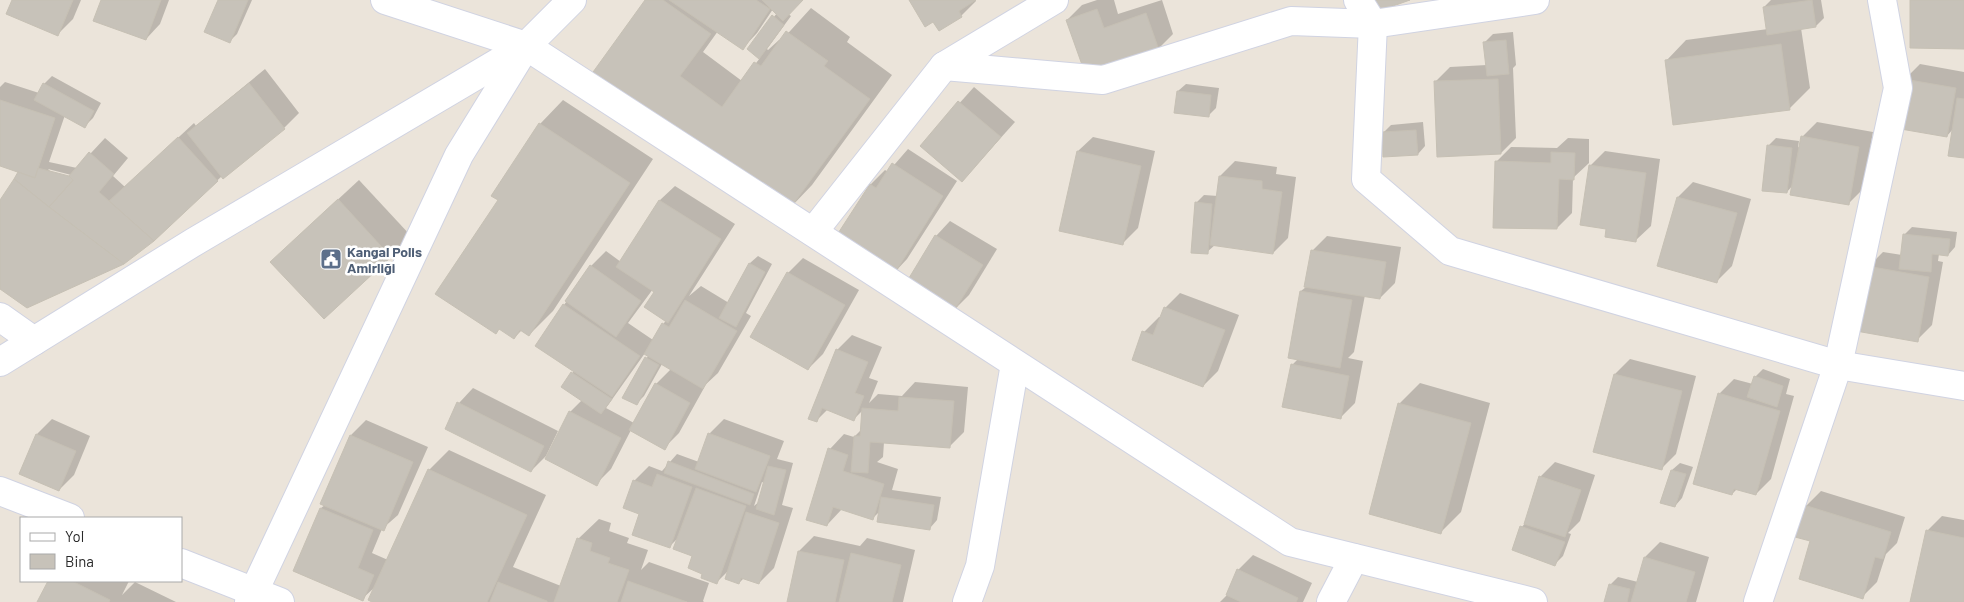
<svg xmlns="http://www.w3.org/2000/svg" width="1964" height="602" viewBox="0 0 1964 602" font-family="Barlow,sans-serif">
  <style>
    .shadow { fill: #0003; fill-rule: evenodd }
    .building { fill: #c7c2b9; stroke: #c6c0b4 }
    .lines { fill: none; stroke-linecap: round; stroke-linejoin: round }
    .minor-casing { stroke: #d0d3e2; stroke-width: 30 }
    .minor { stroke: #fff; stroke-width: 28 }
    .labels { text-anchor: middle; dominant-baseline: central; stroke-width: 5; stroke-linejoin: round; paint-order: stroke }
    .service-label { font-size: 14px; font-weight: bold; fill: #4e5e75; stroke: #fff; text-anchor: start }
  </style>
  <rect width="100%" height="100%" fill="#ebe4da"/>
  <g class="shadow">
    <polygon points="14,0 81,0 73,19 58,34"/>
    <polygon points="102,0 169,0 160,24 146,39"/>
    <polygon points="219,0 252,0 237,34 229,42"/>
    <path d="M646,0H802L788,14L791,16L767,49L768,50L779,40L781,41L811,8L850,37L847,42L892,75L812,185L789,209L590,79ZM773,9L777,13L749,49L760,58L742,81L703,52L718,31L743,48L757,33Z"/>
    <polygon points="910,0 976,0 976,1 961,16 934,20"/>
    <polygon points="1097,0 1114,0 1118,14 1162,0 1173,34 1158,49 1067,20 1082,5"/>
    <polygon points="1771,0 1821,0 1824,18 1816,26 1801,28 1810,88 1789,109 1666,61 1686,40 1768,29 1764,7"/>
    <polygon points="1513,32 1516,65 1513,68 1516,138 1501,153 1435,82 1450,67 1487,65 1485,42 1493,34"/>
    <polygon points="1920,64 1964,72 1964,157 1953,129 1947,136 1905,79"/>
    <path d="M265,69L299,113L284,128L222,176L154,240L0,287V202L20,172L0,165V87L5,82L39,93L44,84L52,76L101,103L93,118L85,126L65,115L49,162L77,168L105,138L128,158L113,176L125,187L194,123L196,126ZM48,169L75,176V179L52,173Z"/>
    <polygon points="1186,84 1219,88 1216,108 1208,116 1178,91"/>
    <polygon points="974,87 1015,122 962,181 921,146"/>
    <polygon points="563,100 653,159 553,311 529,335 522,330 514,338 500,200 492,195 540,124"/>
    <polygon points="1423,122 1425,146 1418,154 1383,133 1391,125"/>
    <polygon points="1817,122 1873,132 1863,189 1848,204 1793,185 1787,192 1768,146 1776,138 1799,141 1798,147 1800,148 1802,137"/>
    <polygon points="1093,137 1155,151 1138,228 1123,243 1078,151"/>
    <polygon points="1568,138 1589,139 1589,163 1573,178 1572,213 1557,228 1496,162 1511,147 1557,148"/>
    <polygon points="908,149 957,181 907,259 893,274 870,185 885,170 888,172"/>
    <polygon points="1605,151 1660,159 1651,226 1636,240 1607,228 1590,166"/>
    <polygon points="1235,161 1277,167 1276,174 1296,177 1288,238 1273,253 1215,245 1207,252 1196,203 1204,195 1218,196 1220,176"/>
    <polygon points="359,180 411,236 324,318 292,242"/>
    <polygon points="1693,182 1751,199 1732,266 1717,281 1678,197"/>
    <path d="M675,186L735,224L689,296L701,286L729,303L750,263L758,256L772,264L746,313L751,316L718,373L703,387L704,388L679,433L664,448L631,430L611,469L596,484L570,412L582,400L562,387L574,371L564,305L591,266L606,251L621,262L660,200ZM653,289L656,291L666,320L653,340L628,323ZM645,353L648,356L624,398L636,404L644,396L662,364L671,369L656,384L634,423L606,408Z"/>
    <polygon points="950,221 997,249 969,295 954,310 936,236"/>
    <polygon points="1912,227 1957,232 1955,247 1948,255 1939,254 1938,261 1943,262 1932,325 1917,340 1868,267 1883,252 1902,255 1904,235"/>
    <polygon points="1327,236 1401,247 1395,283 1380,298 1365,295 1354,352 1348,358 1363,361 1355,403 1340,418 1292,365 1298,359 1301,291 1306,287 1312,251"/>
    <polygon points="803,258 859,290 823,354 808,369 788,273"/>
    <polygon points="1180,293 1239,315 1218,371 1203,386 1133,359 1144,332 1159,317 1161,317 1165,308"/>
    <polygon points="852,335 882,347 869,378 878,381 869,403 878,394 902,396 915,382 968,387 964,432 949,447 884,442 883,457 877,462 898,469 892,490 941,497 937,520 930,528 880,511 873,518 842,509 827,525 830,449 844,434 854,437 862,429 863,410 854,419 828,409 816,421 837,350"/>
    <polygon points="1630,359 1696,376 1676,454 1661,469 1595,451 1615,374"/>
    <polygon points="1763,369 1790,379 1786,394 1794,396 1771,479 1756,494 1737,489 1732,494 1719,394 1734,379 1753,384 1755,377"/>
    <polygon points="1420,383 1490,403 1461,512 1441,532 1399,404"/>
    <polygon points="473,388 558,431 546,456 531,471 459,403"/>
    <polygon points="52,419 90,436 74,475 59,490 20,473 37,434"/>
    <path d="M724,419L784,441L777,459L793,463L782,505L793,508L774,568L759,583L744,578L739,583L729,570L716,583L704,573L693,556L678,538L669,547L641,513L634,481L649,466L662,471L677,454L699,462L709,434ZM762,482L764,483L760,501L754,506Z"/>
    <polygon points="366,420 428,447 398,515 382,529 372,553 388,560 429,470 449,450 546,495 513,567 561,586 578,539 599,519 611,523 609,531 629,538 627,543 648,550 641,570 649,562 709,583 703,601 704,602 375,602 375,587 362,599 295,571 321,508 325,505 322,503 351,435"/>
    <polygon points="1555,462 1595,475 1580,521 1568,533 1571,534 1563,556 1555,564 1522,527 1525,523 1540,477"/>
    <polygon points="1680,463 1693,467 1682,498 1675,506 1672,470"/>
    <polygon points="1821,491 1905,517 1897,543 1886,554 1877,582 1862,597 1812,541 1806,506"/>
    <polygon points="1942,516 1964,520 1964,602 1911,602 1927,531"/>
    <polygon points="814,536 860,546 867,538 915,550 903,602 788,602 799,551"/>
    <polygon points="1660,542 1709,557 1696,602 1605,602 1610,585 1618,577 1638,582 1645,557"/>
    <polygon points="1253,555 1312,583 1303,602 1220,602 1228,594 1238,570"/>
    <polygon points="49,581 129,581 122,595 135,582 176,602 39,602"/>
  </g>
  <g class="building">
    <polygon points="12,0 73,0 58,36 6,14"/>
    <polygon points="101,0 161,0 146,40 93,21"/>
    <polygon points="218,0 248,0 230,43 204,32"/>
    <polygon points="645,0 663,0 711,34 680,76 722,107 754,62 761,66 786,31 828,61 824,66 870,99 789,210 588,79"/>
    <polygon points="669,0 756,0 770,9 743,50"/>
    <polygon points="762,0 803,0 783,21"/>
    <polygon points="909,0 976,0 959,11 962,17 939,31 933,22 925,27"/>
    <polygon points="1369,0 1410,0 1373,13"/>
    <polygon points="1812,0 1816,27 1767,35 1763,7"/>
    <polygon points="1910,0 1964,0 1964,49 1910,48"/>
    <polygon points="1097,9 1104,28 1146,13 1159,50 1086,76 1066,20"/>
    <polygon points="772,15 784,25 759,59 747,49"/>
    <polygon points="1506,40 1509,74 1487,76 1483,42"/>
    <polygon points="1781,44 1790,110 1673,125 1665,60"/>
    <polygon points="1498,79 1501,154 1437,157 1434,81"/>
    <polygon points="1904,79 1956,88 1947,137 1895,128"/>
    <polygon points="43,83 94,111 85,128 34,100"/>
    <polygon points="249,83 285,129 223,179 187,133"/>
    <polygon points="1177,91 1211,95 1209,117 1174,113"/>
    <polygon points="1957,98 1964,99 1964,158 1948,156"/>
    <polygon points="0,100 55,118 35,178 0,166"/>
    <polygon points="958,101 1001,137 962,182 920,146"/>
    <polygon points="539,123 630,183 529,336 520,330 514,339 499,329 496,334 435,294 498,200 491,196"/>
    <polygon points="1416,130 1418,155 1383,157 1382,132"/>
    <polygon points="1801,136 1859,147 1849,205 1790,195"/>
    <polygon points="178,137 218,181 154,241 109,201"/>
    <polygon points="1767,145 1792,148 1787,193 1762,191"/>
    <polygon points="1077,151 1141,166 1123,245 1059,231"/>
    <polygon points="89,152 114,174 99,192 154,241 124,264 49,207 73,180 69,176"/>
    <polygon points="1551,152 1575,153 1574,180 1559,179 1557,229 1493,228 1495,161 1551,163"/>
    <polygon points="892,163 943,196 893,276 835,238 870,184 876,188"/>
    <polygon points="1589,165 1646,173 1636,242 1605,237 1606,229 1580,225"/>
    <polygon points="38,168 69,176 73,180 49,207 14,179 18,172 35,178"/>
    <polygon points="1219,176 1262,181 1262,189 1282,192 1273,254 1210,245"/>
    <polygon points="14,179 49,207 124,264 27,308 0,289 0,200"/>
    <polygon points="1677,197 1737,213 1717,283 1657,266"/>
    <polygon points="338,199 391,257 324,319 270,262"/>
    <polygon points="659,200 721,239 668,323 644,307 654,292 616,267"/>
    <polygon points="1195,202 1212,204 1208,254 1191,253"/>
    <polygon points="1903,234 1950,239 1948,256 1932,254 1931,272 1899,269"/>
    <polygon points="935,235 983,265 954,311 906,283"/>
    <polygon points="1311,250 1386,262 1380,299 1304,287"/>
    <polygon points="749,263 765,272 736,327 719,318"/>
    <polygon points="590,265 641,301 616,337 565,301"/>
    <polygon points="1867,266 1929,277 1918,342 1856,331"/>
    <polygon points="787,272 845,305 808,370 750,337"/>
    <polygon points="1300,291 1352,300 1340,368 1288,358"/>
    <polygon points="685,300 737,331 703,389 644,354 662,323 669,327"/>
    <polygon points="563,304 640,356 612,397 535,346"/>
    <polygon points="1164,307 1225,330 1203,387 1132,360 1142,331 1153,335"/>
    <polygon points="836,349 868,362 855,393 864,396 854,421 822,408 817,422 808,419"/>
    <polygon points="645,357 659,365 637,405 622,398"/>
    <polygon points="1291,364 1349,376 1341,419 1282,407"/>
    <polygon points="571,372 612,399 601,414 561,387"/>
    <polygon points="1614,374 1682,391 1662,470 1593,452"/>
    <polygon points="1754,376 1783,386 1777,407 1747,397"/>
    <polygon points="655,383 690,403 665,450 629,430"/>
    <polygon points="1718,393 1780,411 1756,495 1734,489 1732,495 1693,484"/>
    <polygon points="899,397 954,401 950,448 870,442 868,473 851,472 854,436 860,436 862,408 898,411"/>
    <polygon points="457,402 544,446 531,472 445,429"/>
    <polygon points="1398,403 1471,423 1441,534 1369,514"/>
    <polygon points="569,411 621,438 597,486 545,459"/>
    <polygon points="708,433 770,456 756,492 695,469"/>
    <polygon points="36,434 76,451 59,491 19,474"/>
    <polygon points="350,435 413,462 384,531 320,504"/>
    <polygon points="828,448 848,455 843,471 884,484 873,520 833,507 827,526 806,520"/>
    <polygon points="668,461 754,494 750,505 664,473"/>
    <polygon points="768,466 786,470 774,515 756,509"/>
    <polygon points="428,469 527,515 487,602 372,602 368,600"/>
    <polygon points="1671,470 1686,474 1675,507 1660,503"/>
    <polygon points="657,474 692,487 670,548 632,535 639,514 623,508 633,480 652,487"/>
    <polygon points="1539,476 1581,490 1565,537 1524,524"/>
    <polygon points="696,488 746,506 717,584 701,578 702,574 688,568 692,556 673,549"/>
    <polygon points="881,497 934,505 930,530 877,522"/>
    <polygon points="1804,505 1891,532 1883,559 1875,557 1863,599 1799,579 1810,541 1795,537"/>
    <polygon points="320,508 373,530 358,568 374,575 363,601 293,571"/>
    <polygon points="746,512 779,523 759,584 741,578 739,584 725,579"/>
    <polygon points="1520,526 1565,542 1555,566 1512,550"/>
    <polygon points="1926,530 1964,538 1964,602 1910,602"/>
    <polygon points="577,538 592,543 590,551 610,558 608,563 629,570 617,602 554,602"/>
    <polygon points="798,551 844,560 835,602 787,602"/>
    <polygon points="851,553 901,565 892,602 839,602"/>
    <polygon points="1644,557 1695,572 1686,602 1631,602"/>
    <polygon points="1237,569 1298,598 1296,602 1241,602 1226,595"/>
    <polygon points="48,581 72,581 110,600 109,602 37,602"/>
    <polygon points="628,581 687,602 621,602"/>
    <polygon points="498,582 547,601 547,602 490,602"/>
    <polygon points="1609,584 1630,589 1627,602 1604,602"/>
  </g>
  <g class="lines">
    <g class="minor-casing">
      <g id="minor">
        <polyline points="385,0 526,46 1290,542 1533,602"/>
        <polyline points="1358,0 1373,24 1366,179 1450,251 1838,365 1964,386"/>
        <polyline points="944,66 1103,80 1291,21 1373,24 1535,0"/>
        <polyline points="813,232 944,66 1054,0"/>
        <polyline points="0,317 34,341"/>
        <polyline points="0,362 194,242 526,46 572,0"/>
        <polyline points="0,491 70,518"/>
        <polyline points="181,563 280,602"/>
        <polyline points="249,602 459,155 523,51"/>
        <polyline points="967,602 980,566 1015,364"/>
        <polyline points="1331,602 1354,558"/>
        <polyline points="1758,602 1838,365 1898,88 1882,0"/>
      </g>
    </g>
    <use href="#minor" class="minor"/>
  </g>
  <defs>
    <g id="civic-square" transform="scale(1.125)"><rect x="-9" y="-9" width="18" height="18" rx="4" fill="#5c6f8a" stroke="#fff"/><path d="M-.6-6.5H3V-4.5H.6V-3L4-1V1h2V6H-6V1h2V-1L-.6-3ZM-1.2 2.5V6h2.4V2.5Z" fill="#fff"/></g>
  </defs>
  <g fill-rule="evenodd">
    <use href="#civic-square" x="331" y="259"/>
  </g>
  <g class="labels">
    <g class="service-label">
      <text x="347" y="251">Kangal Polis<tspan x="347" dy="16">Amirliği</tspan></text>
    </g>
  </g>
  <rect x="20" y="517" width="162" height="65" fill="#ffffff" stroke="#a9a9a9"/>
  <rect x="30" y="533" width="25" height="8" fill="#ffffff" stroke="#a9a9a9"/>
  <text x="65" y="542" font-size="15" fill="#292929">Yol</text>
  <rect x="30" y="554" width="25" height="15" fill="#c7c2b9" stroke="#a9a9a9"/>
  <text x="65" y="567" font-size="15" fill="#292929">Bina</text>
</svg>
